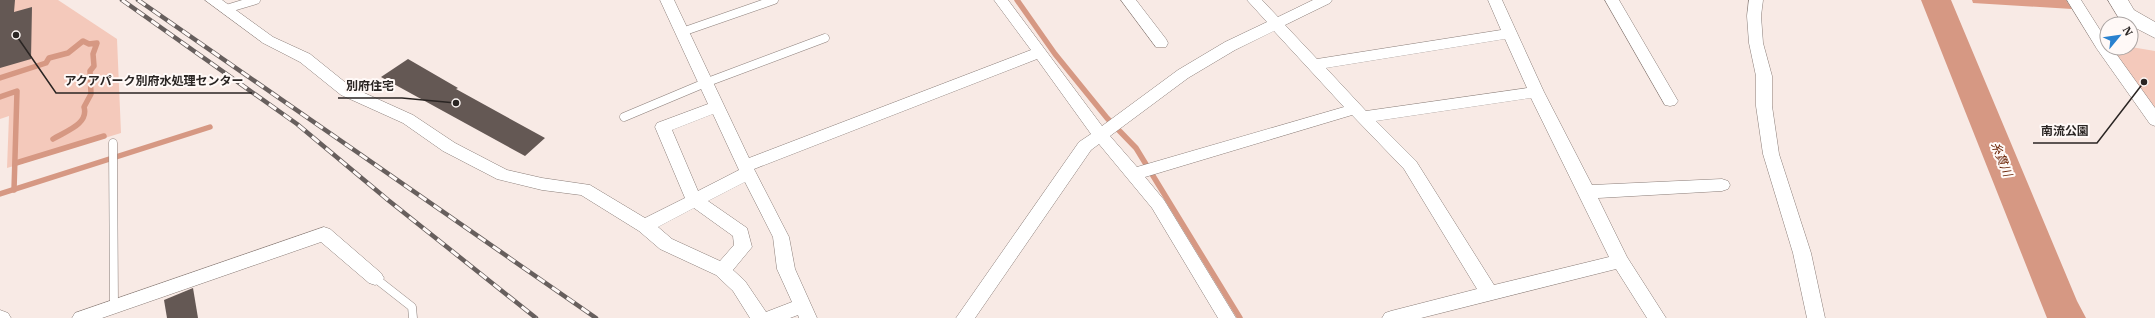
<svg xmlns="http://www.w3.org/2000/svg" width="2155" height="318" viewBox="0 0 2155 318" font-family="'IBM Plex Serif','Noto Sans JP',serif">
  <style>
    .green { fill: #f4c9bb }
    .forest { fill: #dd9e89 }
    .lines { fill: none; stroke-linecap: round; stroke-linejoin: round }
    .stream { stroke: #d69883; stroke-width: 5.5 }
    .river { fill: #d69883; fill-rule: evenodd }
    .building { fill: #645854 }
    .lane-casing { stroke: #8b7e79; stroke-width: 9 }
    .street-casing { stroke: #8b7e79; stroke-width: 1 }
    .secondary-casing { stroke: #8b7e79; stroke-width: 1 }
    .lane { stroke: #fff; stroke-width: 8 }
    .street { fill: #fff; fill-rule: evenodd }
    .secondary { fill: #fff; fill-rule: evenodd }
    .rail-casing { stroke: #675f5d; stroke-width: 4.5 }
    .rail { stroke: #fff9f7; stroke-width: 3; stroke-dasharray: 9; stroke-linecap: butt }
    .labels { text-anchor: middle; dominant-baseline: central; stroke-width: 4; stroke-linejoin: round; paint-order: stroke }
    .water-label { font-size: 12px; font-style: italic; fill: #681f00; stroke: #fff9f7 }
    .leader { fill: none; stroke: #2a2523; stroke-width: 1.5 }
    .callout-dot { fill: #2a2523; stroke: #fff9f7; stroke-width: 1.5 }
    .callout-label { font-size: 12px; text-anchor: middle; font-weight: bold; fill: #2a2523; stroke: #fff9f7; stroke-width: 4; stroke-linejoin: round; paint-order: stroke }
  </style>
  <rect width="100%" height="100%" fill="#f8eae5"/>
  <g class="green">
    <polygon points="0,0 58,0 117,39 121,133 7,168 9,116 0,119"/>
    <polygon points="2131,47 2155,51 2155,113 2111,48"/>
  </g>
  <polygon class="forest" points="1972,0 2066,0 2072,9 1973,3"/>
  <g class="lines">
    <g class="stream">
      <polyline points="1017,0 1055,54 1107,118 1136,148 1240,318"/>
      <path d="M0,78L46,63L49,58L68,53L83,41L89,44L97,43L93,54L94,66L90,71L91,94L84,107C89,124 66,131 53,139"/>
      <polyline points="0,97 17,91 14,190"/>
      <polyline points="16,163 104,136"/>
      <polyline points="0,194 210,127"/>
    </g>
    <polygon class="river" points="1921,0 1951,0 2077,301 2086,318 2047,318"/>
  </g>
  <g class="building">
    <polygon points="0,0 15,0 14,12 32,7 31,59 0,68"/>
    <polygon points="408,59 458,88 456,89 545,138 525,156 381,77"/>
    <polygon points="193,288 198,318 167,318 164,300"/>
  </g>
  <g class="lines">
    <g class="lane-casing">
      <g id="lane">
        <polyline points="226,9 256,0"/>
        <polyline points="682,32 774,0"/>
        <polyline points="624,117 705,83 825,38"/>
        <polyline points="113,143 114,307"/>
        <polyline points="375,278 412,307 413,318"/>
      </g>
    </g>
    <g class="street-casing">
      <g id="street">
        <path d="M205,0H222L273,37L310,54L351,87L413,115L455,143L507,170L542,178L590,185L645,218L685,198L655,127L657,123L708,104L660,0H674L749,158L1031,50L994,0H1008L1102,126L1178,70L1225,42L1267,22L1247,0H1262L1278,17L1313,0H1332L1330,3L1285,25L1317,59L1501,30L1488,0H1502L1544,92L1592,185L1722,179L1728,181L1730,185L1728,189L1722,191L1598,198L1627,257L1666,318H1647L1616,269L1421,318H1382L1385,313L1391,311L1477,289L1404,169L1352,115L1145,177L1164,200L1236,318H1218L1152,208L1099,144L1091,150L975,318H956L1079,142L1091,134L1037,59L754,169L789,237L795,269L817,318H799L798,315L790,318H750L733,291L716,275L660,249L639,231L581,195L542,190L497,179L443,151L403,123L341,95L300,62L263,43ZM1274,31L1344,107L1137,167L1110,136L1188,78L1235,50ZM1505,39L1527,88L1366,111L1326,68ZM1531,98L1609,257L1494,285L1416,161L1376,121ZM713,114L739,170L698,191L672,130ZM745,182L773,237L777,269L792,302L766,312L745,281L733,270L752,247L747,228L708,201ZM694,208L733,236L734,245L720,261L672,239L658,227Z"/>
        <polygon points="1121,0 1136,0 1166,39 1168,43 1166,47 1156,47"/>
        <polygon points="1605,0 1619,0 1678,101 1675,105 1670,106 1665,105"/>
        <polygon points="1749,0 1763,0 1761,16 1763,43 1772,76 1772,106 1779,154 1811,253 1825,318 1807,318 1793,253 1763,154 1756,106 1756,76 1749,43 1747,16"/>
        <polygon points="2067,0 2081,0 2107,41 2107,48 2112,48 2155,108 2155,126 2150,124 2097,49"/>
        <polygon points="324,227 330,229 381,273 384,278 381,283 375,285 369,283 321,242 102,318 72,318 75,313"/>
        <polygon points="0,310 8,313 11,318 0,318"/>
      </g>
    </g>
    <g class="secondary-casing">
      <polygon id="secondary" points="2108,0 2128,0 2134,10 2155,22 2155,38 2120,20"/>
    </g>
    <use href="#lane" class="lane"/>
    <use href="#street" class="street"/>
    <use href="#secondary" class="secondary"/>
    <g class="rail-casing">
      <g id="rail">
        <polyline points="122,0 297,124 388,200 536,318"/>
        <polyline points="138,0 596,318"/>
      </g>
    </g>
    <use href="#rail" class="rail"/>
  </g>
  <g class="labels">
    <g class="water-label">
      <text transform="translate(2002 159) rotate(68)">糸貫川</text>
    </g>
  </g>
  <path class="leader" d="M16 35L56 93H252M456 103L402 98H338M2144 82L2097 143H2033"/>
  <g class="callout-dot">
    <circle cx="16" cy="35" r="4"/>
    <circle cx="456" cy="103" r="4"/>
    <circle cx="2144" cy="82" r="4"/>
  </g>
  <g class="callout-label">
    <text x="154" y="85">アクアパーク別府水処理センター</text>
    <text x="370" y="90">別府住宅</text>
    <text x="2065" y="135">南流公園</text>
  </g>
  <g transform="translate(2119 36) rotate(61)"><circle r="19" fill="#fff9f7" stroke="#aaa4a2"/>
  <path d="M0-3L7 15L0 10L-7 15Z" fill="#2981cf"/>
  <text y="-6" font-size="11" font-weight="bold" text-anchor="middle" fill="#2a2523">N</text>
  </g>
</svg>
